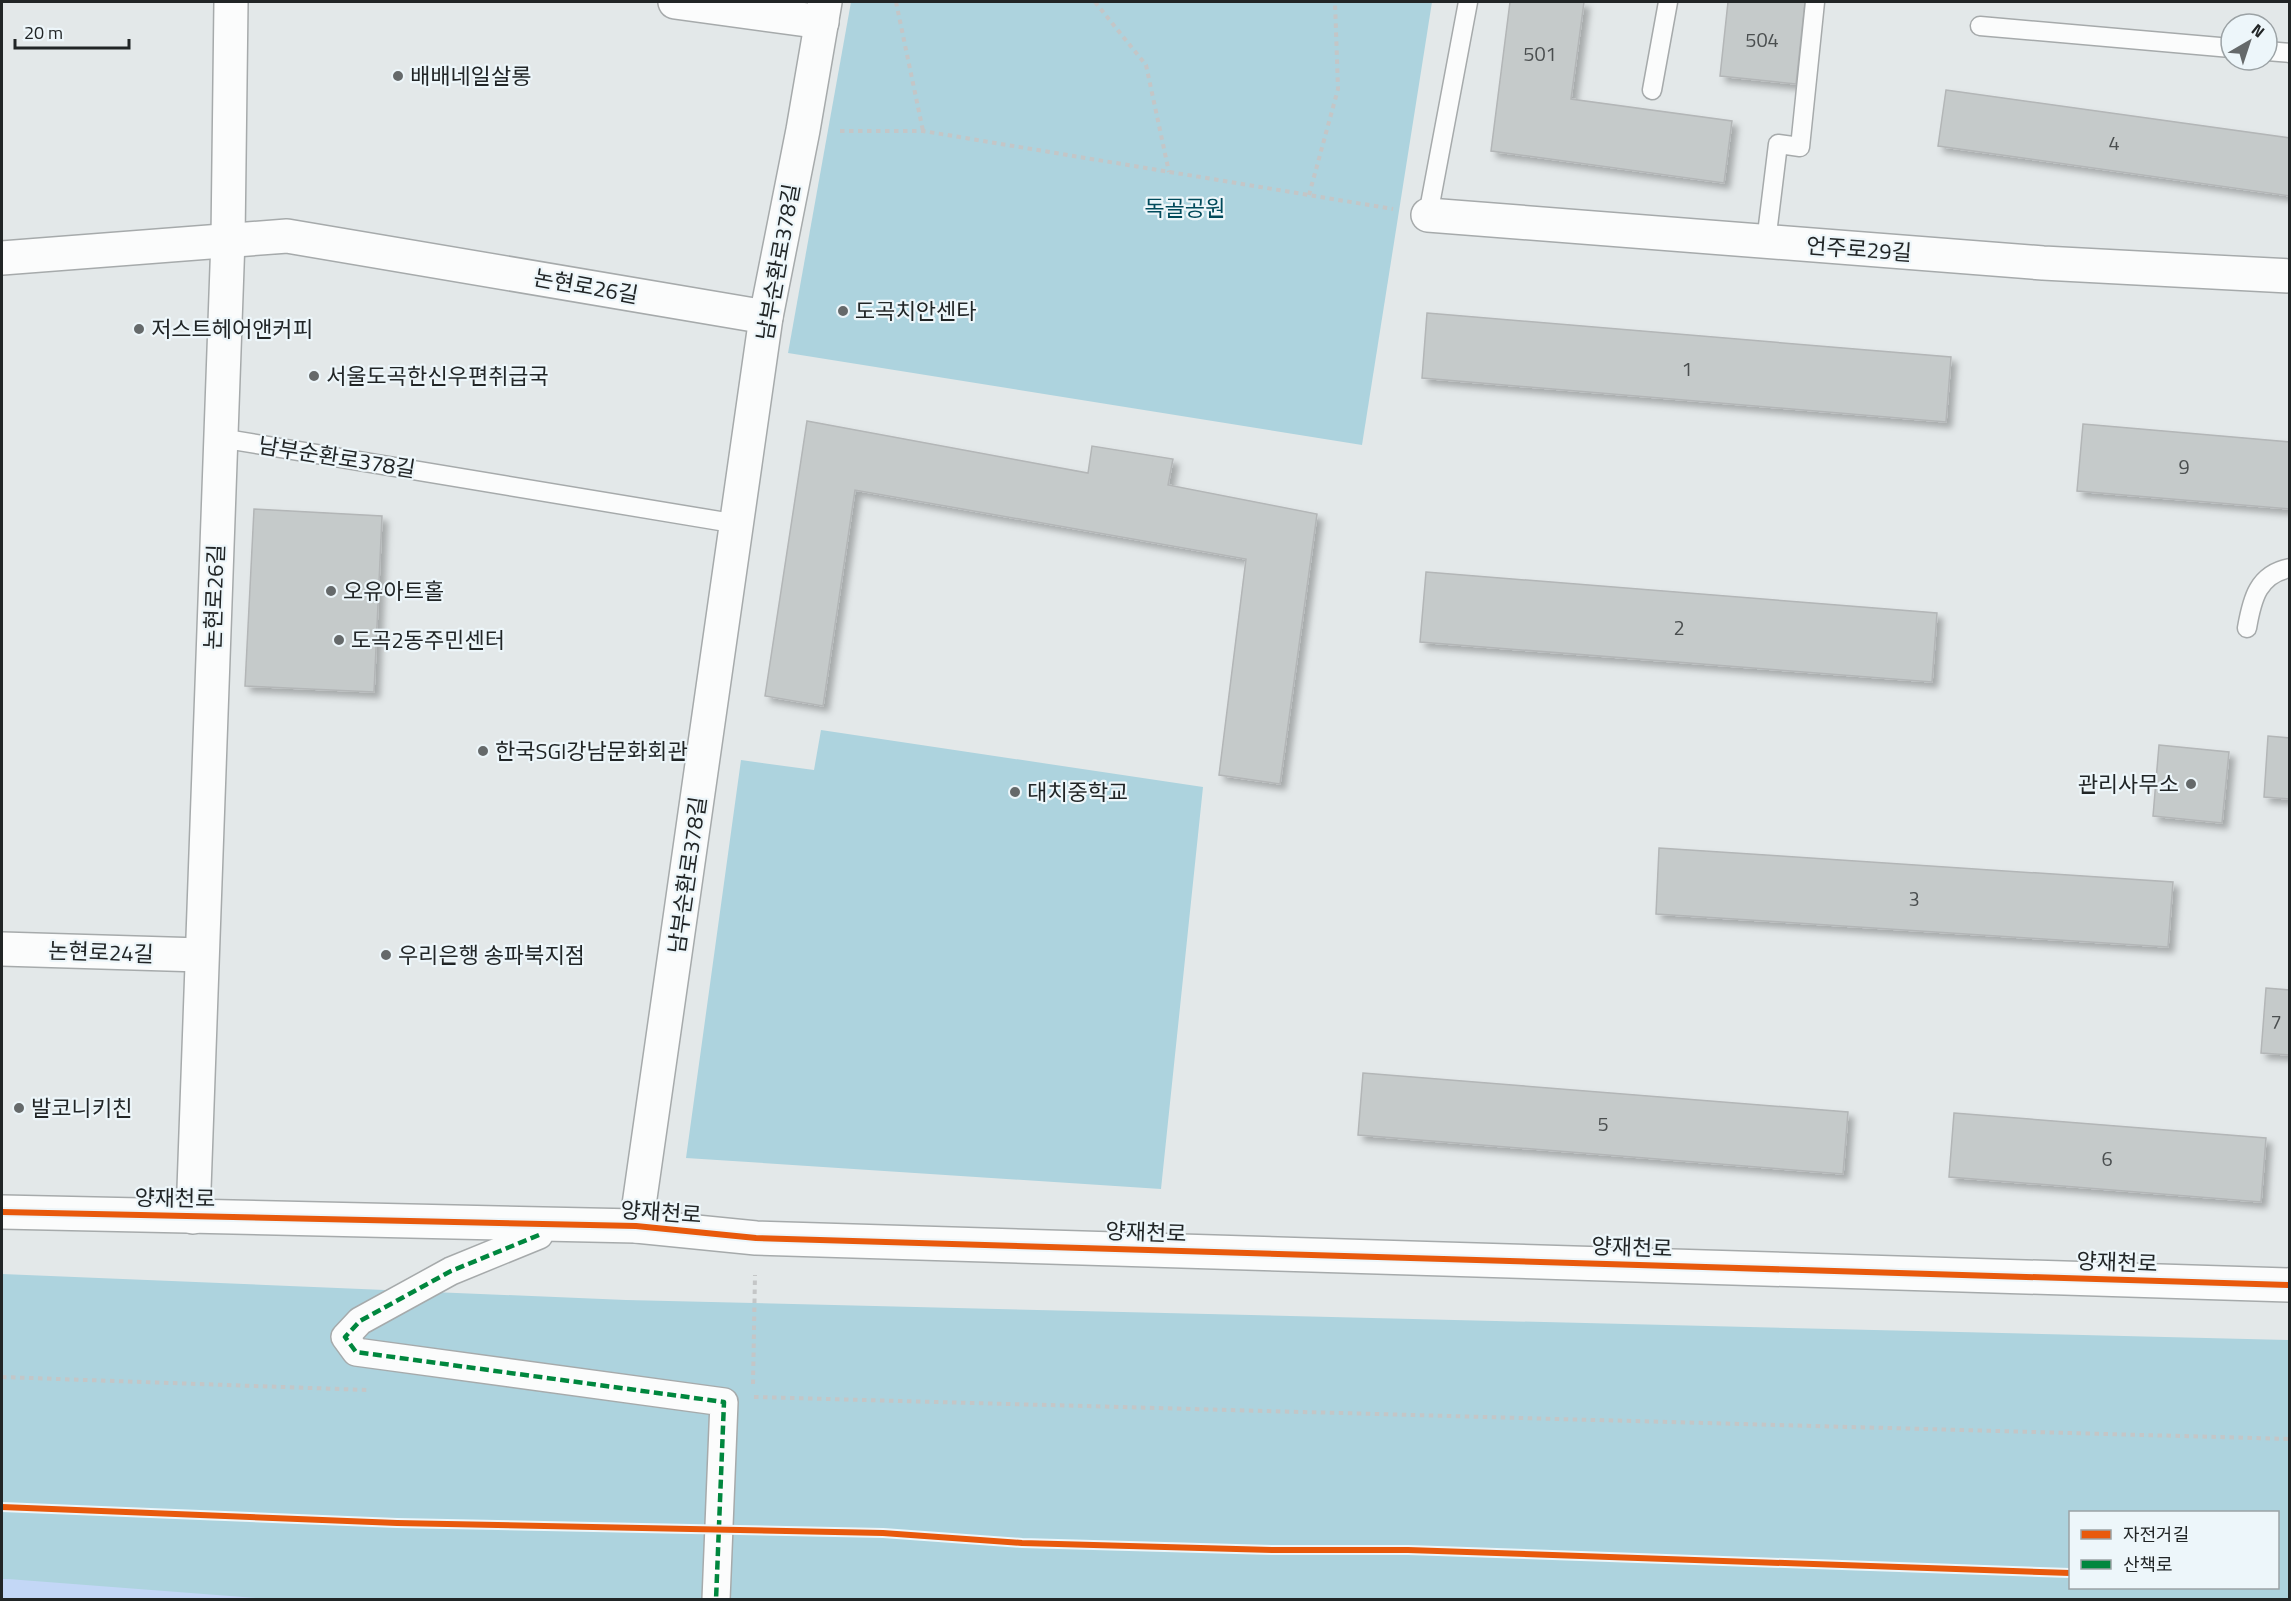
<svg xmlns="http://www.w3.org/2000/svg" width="2291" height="1601" viewBox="0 0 2291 1601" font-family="'Titillium Web','Noto Sans KR',sans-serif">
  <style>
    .green { fill: #add3de; fill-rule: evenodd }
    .water { fill: #c3d7f6 }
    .building { fill: #c5caca; stroke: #b3b6b7; stroke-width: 1.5; filter: url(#shadow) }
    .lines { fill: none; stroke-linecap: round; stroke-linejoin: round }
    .service-casing { stroke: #a6aaab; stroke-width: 21 }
    .pedestrian-casing { stroke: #a6aaab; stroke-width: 30 }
    .minor-casing { stroke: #a6aaab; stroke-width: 36 }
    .tertiary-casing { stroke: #a6aaab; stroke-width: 36 }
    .path { stroke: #c4c6c7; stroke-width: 4; stroke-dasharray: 4.5 4.5; stroke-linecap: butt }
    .service { stroke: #fbfcfc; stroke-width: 18 }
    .pedestrian { stroke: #fbfcfc; stroke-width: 27 }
    .minor { stroke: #fbfcfc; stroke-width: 33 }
    .tertiary { stroke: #fbfcfc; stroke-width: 33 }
    .quiet { stroke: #00873e; stroke-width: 4.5; stroke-dasharray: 9 4.5; stroke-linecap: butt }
    .cycleway-casing { stroke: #edf6fa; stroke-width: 10 }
    .cycleway { stroke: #e8590c; stroke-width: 6 }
    .poi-dot { fill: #65696a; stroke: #edf6fa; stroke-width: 2 }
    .labels { text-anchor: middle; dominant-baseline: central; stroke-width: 4.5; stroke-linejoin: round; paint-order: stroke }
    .number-label { font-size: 20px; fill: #4a4e4f }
    .poi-label { font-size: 22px; fill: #212526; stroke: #edf6fa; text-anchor: start }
    .park-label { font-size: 22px; fill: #004a5b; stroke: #edf6fa }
    .street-label { font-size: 22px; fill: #212526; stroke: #edf6fa }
  </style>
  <defs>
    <filter id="shadow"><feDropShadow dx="5.5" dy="5.5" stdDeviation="3" flood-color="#0004"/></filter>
  </defs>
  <rect width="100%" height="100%" fill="#e3e8e9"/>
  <g class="green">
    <polygon points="851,2 1432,2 1362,445 788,353"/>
    <polygon points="821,730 1203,787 1161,1189 686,1158 741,760 814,770"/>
    <path d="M2,1274L626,1300L2289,1340V1599L2,1600ZM2070,1512H2278V1588H2070Z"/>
  </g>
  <polygon class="water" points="2,1579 8,1579 268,1599 2,1599"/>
  <g class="building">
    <polygon points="1510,2 1584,2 1571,99 1732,121 1724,183 1491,151"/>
    <polygon points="1728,2 1805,2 1796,84 1720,76"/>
    <polygon points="1946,90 2290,138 2290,196 1938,146"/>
    <polygon points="1427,313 1951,357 1946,422 1422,378"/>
    <polygon points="807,421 1088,473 1092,446 1173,459 1168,485 1317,514 1280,784 1219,775 1246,559 855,490 823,706 765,696"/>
    <polygon points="2083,424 2290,442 2290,509 2077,491"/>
    <polygon points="254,509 382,516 374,692 245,686"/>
    <polygon points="1426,572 1937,613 1932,682 1420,642"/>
    <polygon points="2268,736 2290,738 2290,799 2264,797"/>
    <polygon points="2159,745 2229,752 2222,823 2153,816"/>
    <polygon points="1659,848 2173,882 2168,947 1656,914"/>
    <polygon points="2266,988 2290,990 2290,1055 2261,1053"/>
    <polygon points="1363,1073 1848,1112 1843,1174 1358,1135"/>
    <polygon points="1954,1113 2266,1138 2261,1202 1949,1177"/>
  </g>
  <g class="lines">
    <g class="service-casing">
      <g id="service">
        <polyline points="1980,26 2231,48"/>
        <polyline points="2267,51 2290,53"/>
        <polyline points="1652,90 1668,2"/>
        <polyline points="1428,215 1468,2"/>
        <polyline points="1766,242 1778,144 1800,147 1815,2"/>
        <polyline points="220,438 738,524"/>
        <path d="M2247,628C2252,599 2258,574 2290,568"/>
      </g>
    </g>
    <g class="pedestrian-casing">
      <polyline id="pedestrian" points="539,1235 451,1271 360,1321 345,1337 356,1352 724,1402 716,1600"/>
    </g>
    <g class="minor-casing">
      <g id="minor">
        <polyline points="1428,215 2043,263 2290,276"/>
        <polyline points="2,258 287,236 766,317"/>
        <polyline points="2,949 201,955"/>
        <polyline points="193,1217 228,239 231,2"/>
      </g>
    </g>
    <g class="tertiary-casing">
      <g id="tertiary">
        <polyline points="675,2 822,22"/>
        <polyline points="2,1212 636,1226 756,1238 2290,1285"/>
        <polyline points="636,1226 766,317 803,130 825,2"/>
      </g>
    </g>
    <g class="path">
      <polyline points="896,2 923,131"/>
      <polyline points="1095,2 1146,65 1169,172"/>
      <polyline points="840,131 923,131 1393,209"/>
      <polyline points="1309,195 1338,89 1335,2"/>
      <polyline points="2,1377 367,1390"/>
      <polyline points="753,1384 755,1275"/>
      <polyline points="754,1397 2290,1439"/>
    </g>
    <use href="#service" class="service"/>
    <use href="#pedestrian" class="pedestrian"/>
    <use href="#minor" class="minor"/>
    <use href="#tertiary" class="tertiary"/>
    <polyline class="quiet" points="539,1235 451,1271 360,1321 345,1337 356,1352 724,1402 716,1600"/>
    <g class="cycleway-casing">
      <g id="cycleway">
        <polyline points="2,1212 636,1226 756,1238 2290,1285"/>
        <polyline points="2,1507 397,1523 883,1533 1022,1543 1273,1550 1408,1550 2070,1573"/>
      </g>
    </g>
    <use href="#cycleway" class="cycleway"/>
  </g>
  <g class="poi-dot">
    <circle cx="398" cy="76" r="6"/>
    <circle cx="843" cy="311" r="6"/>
    <circle cx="139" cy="329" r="6"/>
    <circle cx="314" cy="376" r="6"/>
    <circle cx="331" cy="591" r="6"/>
    <circle cx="339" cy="640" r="6"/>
    <circle cx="483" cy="751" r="6"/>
    <circle cx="2191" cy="784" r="6"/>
    <circle cx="1015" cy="792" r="6"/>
    <circle cx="386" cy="955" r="6"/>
    <circle cx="19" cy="1108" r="6"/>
  </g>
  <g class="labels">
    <g class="number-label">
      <text x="1762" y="39">504</text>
      <text x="1540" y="53">501</text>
      <text x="2114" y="142">4</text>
      <text x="1687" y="368">1</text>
      <text x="2184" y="466">9</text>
      <text x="1679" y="627">2</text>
      <text x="1914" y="898">3</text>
      <text x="2276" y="1021">7</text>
      <text x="1603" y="1123">5</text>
      <text x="2107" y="1158">6</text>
    </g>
    <g class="poi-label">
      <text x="410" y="76">배배네일살롱</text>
      <text x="855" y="311">도곡치안센타</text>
      <text x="151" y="329">저스트헤어앤커피</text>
      <text x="326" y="376">서울도곡한신우편취급국</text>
      <text x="343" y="591">오유아트홀</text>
      <text x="351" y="640">도곡2동주민센터</text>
      <text x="495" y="751">한국SGI강남문화회관</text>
      <text x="2179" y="784" text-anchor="end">관리사무소</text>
      <text x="1027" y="792">대치중학교</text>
      <text x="398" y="955">우리은행 송파북지점</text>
      <text x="31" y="1108">발코니키친</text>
    </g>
    <g class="park-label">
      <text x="1185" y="208">독골공원</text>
    </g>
    <g class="street-label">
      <text transform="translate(1859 249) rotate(4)">언주로29길</text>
      <text transform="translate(778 262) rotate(-80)">남부순환로378길</text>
      <text transform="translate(586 286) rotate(10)">논현로26길</text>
      <text transform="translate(337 457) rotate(9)">남부순환로378길</text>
      <text transform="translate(214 597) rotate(-88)">논현로26길</text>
      <text transform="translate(687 875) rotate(-82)">남부순환로378길</text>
      <text transform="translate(101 952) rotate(2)">논현로24길</text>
      <text transform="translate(175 1198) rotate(1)">양재천로</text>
      <text transform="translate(661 1212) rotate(4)">양재천로</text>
      <text transform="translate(1146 1232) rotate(2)">양재천로</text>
      <text transform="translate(1632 1247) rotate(2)">양재천로</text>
      <text transform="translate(2117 1262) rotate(2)">양재천로</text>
    </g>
  </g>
  <rect width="2291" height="1601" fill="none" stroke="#212526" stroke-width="6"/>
  <rect x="2069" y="1511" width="210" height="78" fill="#edf6fa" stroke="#9ba2a5" stroke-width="1.5"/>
  <rect x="2081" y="1530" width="30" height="9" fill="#e8590c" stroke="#9ba2a5" stroke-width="1.5"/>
  <text x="2123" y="1541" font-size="18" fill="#212526">자전거길</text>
  <rect x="2081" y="1560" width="30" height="9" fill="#00873e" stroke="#9ba2a5" stroke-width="1.5"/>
  <text x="2123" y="1571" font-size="18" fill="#212526">산책로</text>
  <g transform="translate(2249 42) rotate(39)"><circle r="28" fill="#edf6fa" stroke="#9ba2a5" stroke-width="1.5"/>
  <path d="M0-4.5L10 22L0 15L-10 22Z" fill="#65696a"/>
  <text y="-9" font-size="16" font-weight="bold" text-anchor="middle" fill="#212526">N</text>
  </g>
  <path d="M15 39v9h114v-9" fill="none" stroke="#212526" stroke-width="3"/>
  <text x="24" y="39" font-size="18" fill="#212526" stroke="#edf6fa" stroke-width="4.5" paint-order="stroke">20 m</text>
</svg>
